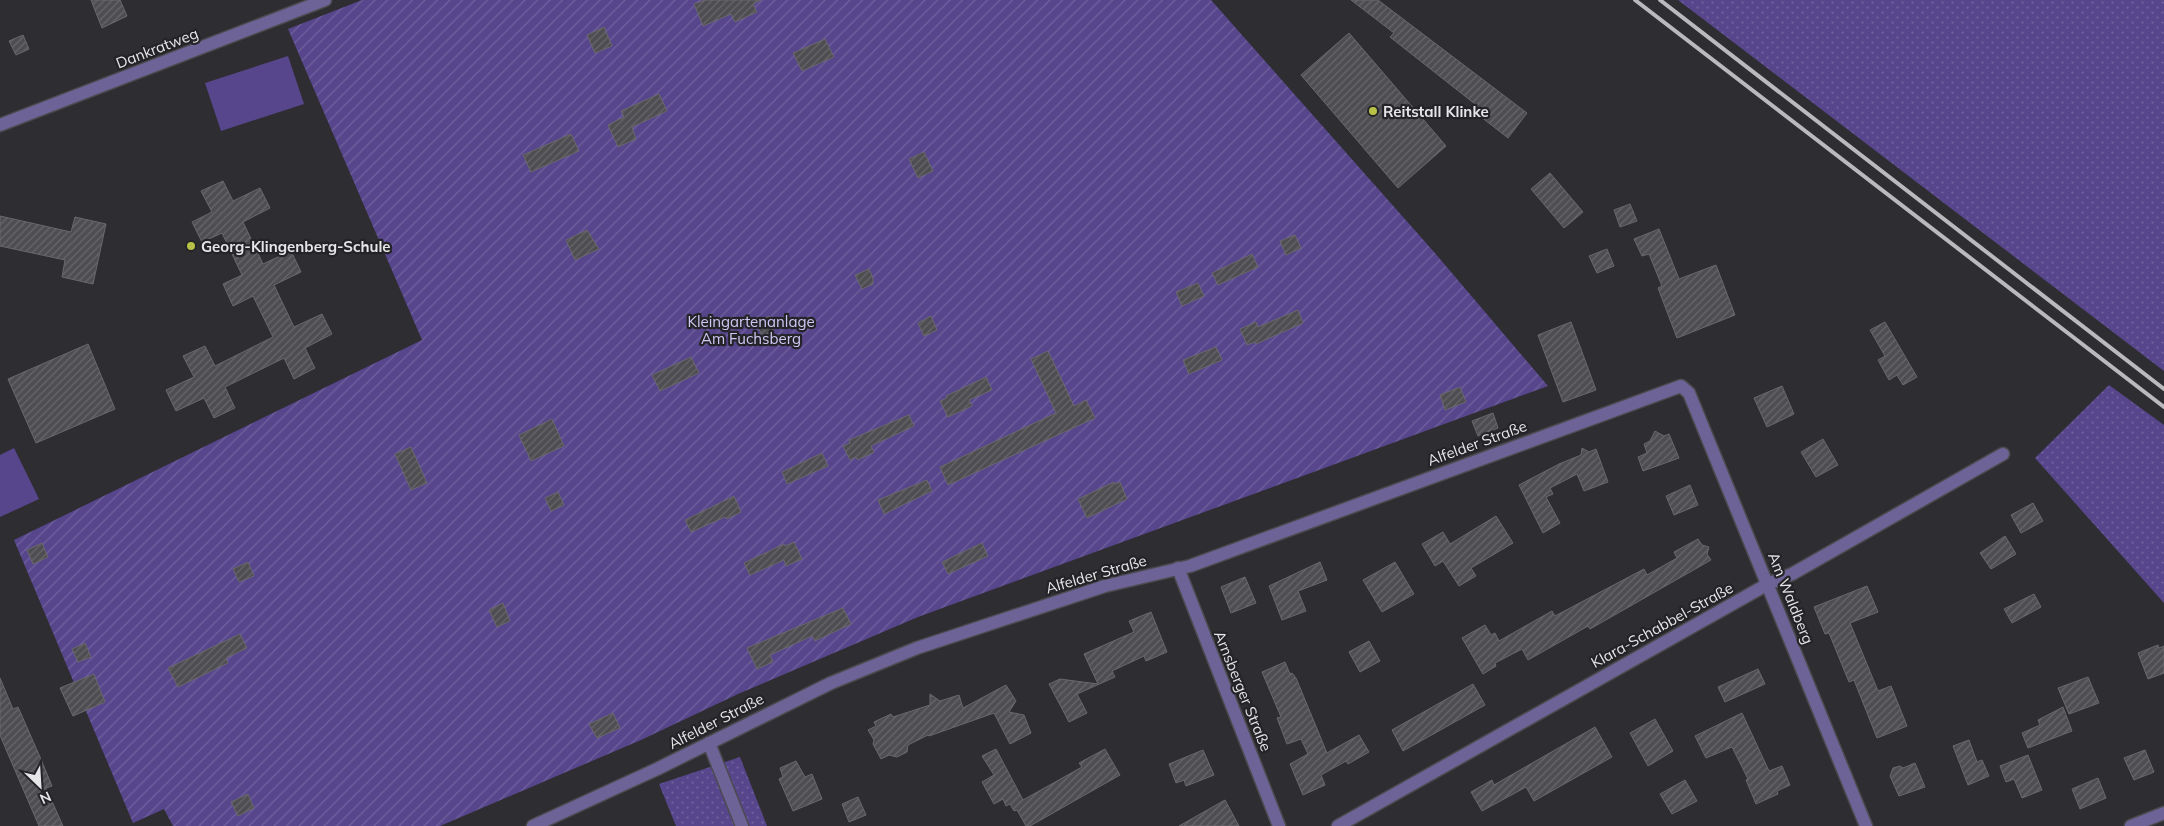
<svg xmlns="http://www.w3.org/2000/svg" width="2164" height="826" viewBox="0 0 2164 826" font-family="Mulish,sans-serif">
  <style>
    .grass { fill: url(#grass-dots) }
    .garden { fill: url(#garden-furrows) }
    .pitch { fill: #58468d }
    .building { fill: url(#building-hatch); stroke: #69686d }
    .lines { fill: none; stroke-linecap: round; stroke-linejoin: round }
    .minor-casing { stroke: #4b4b4f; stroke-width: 15 }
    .minor { stroke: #6e6397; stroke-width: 12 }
    .rail { stroke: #bababc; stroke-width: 4 }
    .poi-dot { fill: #b8c147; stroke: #242428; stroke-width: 2 }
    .labels { text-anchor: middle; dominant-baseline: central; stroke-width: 4.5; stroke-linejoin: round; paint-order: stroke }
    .street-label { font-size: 15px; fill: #e6e6e8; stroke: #242428 }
    .poi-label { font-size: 15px; font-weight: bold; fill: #e6e6e8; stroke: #242428; text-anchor: start }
    .park-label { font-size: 15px; fill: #d0c8f4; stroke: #242428 }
  </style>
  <defs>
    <pattern id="grass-dots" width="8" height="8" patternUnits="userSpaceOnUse" patternTransform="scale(1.25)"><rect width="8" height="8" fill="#58468d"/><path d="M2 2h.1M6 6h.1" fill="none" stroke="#70619d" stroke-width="1.8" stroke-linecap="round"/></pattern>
    <pattern id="garden-furrows" width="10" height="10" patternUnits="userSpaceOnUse" patternTransform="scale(1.25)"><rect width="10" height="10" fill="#58468d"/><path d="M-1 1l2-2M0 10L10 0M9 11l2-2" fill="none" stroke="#70619d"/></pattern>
    <pattern id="building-hatch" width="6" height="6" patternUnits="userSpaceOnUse" patternTransform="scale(1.25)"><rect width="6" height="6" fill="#4e4d51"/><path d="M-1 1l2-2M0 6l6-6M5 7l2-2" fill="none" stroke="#68676a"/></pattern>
  </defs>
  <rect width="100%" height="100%" fill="#2e2e32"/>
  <g class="grass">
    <polygon points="1678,0 2164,0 2164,371"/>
    <polygon points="2109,385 2164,425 2164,603 2035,458"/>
    <polygon points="740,757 767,826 676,826 659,784"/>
  </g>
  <polygon class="garden" points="362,0 1211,0 1434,252 1548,386 918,617 738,694 641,740 440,826 173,826 164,809 133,823 14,540 422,340 288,29"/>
  <g class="pitch">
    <polygon points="288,56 304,104 221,131 205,83"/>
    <polygon points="14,448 39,499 0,517 0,455"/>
  </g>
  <g class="building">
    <polygon points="91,0 120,0 127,16 102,28"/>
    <polygon points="705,0 761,0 753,4 757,12 735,22 731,14 703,26 694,4"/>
    <polygon points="1351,0 1378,0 1527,113 1508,138 1471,109 1475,104 1390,37 1394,33"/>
    <polygon points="604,27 612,46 595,53 587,35"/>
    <polygon points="1349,33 1446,146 1398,188 1301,75"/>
    <polygon points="23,35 29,49 16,55 9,41"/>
    <polygon points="825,39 834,57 802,71 793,53"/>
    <polygon points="659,94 667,111 632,127 636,139 618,147 608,125 624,117 621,111"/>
    <polygon points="571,134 579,151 531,172 523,155"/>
    <polygon points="924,152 933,171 918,178 909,159"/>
    <polygon points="1550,173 1583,212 1564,228 1531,189"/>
    <polygon points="223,181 233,201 260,188 270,208 243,222 263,264 291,251 301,272 274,285 294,327 322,314 332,334 305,348 315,368 294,379 284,358 225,387 235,408 214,418 204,398 176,411 166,390 194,377 183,356 205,346 215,366 273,337 253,296 233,306 223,284 242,275 222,233 202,242 192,222 212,212 201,191"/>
    <polygon points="1630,204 1637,221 1620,227 1614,210"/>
    <polygon points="0,216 71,232 75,217 106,224 93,284 62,277 65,260 0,246"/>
    <polygon points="1659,229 1679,279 1716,265 1735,315 1677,338 1658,288 1662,286 1649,254 1642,256 1634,239"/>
    <polygon points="587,230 599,249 575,260 566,240"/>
    <polygon points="1295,235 1301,248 1286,255 1280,241"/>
    <polygon points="1607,249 1614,266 1597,273 1589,256"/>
    <polygon points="1252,254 1258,267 1218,285 1212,273"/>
    <polygon points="869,269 873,278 873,284 862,289 855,275"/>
    <polygon points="1198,283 1204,296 1182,306 1176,292"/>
    <polygon points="1298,310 1303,323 1256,344 1255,342 1247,345 1240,329 1256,322 1258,327"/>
    <polygon points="769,316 773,325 773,331 762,336 756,322"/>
    <polygon points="931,316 937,330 924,336 918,323"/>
    <polygon points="1571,322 1596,390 1563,402 1538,335"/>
    <polygon points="1885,322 1917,377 1903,385 1897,375 1889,380 1878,360 1885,356 1870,330"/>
    <polygon points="88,344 115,409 36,443 8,379"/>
    <polygon points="1216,347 1222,360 1189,374 1183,360"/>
    <polygon points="1048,351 1074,406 1086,400 1095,418 948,485 940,467 1056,413 1031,359"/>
    <polygon points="691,357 699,373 660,391 652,375"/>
    <polygon points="986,377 992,390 969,400 972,406 948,417 940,401 947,398 946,396"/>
    <polygon points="1782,386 1794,414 1767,427 1754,398"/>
    <polygon points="1460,387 1466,402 1445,410 1440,395"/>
    <polygon points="1493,413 1498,428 1478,436 1472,421"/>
    <polygon points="909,415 914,426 871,446 874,452 858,460 856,457 850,460 843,446 850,443 849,440"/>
    <polygon points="552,419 564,446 531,461 519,435"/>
    <polygon points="1655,431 1664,436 1669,434 1679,458 1643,471 1638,457 1647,453 1644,444 1650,441"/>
    <polygon points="1823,439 1838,465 1816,477 1801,452"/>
    <polygon points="411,447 427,483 411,490 395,454"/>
    <polygon points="1582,448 1589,452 1596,449 1608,482 1584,491 1577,474 1550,488 1553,494 1546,497 1560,523 1543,533 1519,485 1559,464 1581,455"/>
    <polygon points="822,453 828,466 787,484 782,472"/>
    <polygon points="927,480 932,491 884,514 878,500"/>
    <polygon points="1114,482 1115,484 1120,482 1127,499 1087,518 1078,499"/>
    <polygon points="1690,485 1698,505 1674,515 1666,496"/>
    <polygon points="558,492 564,505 551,511 545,498"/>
    <polygon points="734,496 741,512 727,519 725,517 691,532 685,520"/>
    <polygon points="2033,503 2043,521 2021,533 2011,515"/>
    <polygon points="1496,516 1513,543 1471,568 1476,576 1459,586 1443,561 1435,566 1422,544 1443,532 1450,544"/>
    <polygon points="2005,536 2016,554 1991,569 1980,553"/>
    <polygon points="1698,539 1702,545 1709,547 1707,554 1711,560 1590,629 1588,626 1528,660 1522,649 1495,663 1496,666 1483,674 1462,638 1485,625 1491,635 1495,633 1499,641 1552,611 1555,616 1644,569 1647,575 1677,558 1674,552"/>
    <polygon points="794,542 802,559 786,566 784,560 750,575 744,563 784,544 785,546"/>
    <polygon points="42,543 48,557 33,564 27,550"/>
    <polygon points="982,543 988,556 948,574 942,562"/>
    <polygon points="248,562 254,576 239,582 233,569"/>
    <polygon points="1320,562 1327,580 1298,591 1306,611 1282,620 1269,586"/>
    <polygon points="1395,562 1414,594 1382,612 1363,580"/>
    <polygon points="1245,577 1256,603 1231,613 1221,587"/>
    <polygon points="1867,586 1878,612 1850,623 1878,691 1891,686 1907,726 1877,738 1854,680 1849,682 1829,633 1825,634 1814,607"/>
    <polygon points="2034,594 2041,607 2012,623 2004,609"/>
    <polygon points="503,603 510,621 497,627 489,610"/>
    <polygon points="843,608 851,624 815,641 812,636 770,655 773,662 757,669 747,648"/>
    <polygon points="1151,612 1167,652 1146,661 1144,656 1112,671 1115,677 1077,694 1087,713 1069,722 1049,684 1060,679 1098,684 1084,654 1134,632 1129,621"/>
    <polygon points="240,634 247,648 226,658 228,663 178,687 168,668"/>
    <polygon points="1369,641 1380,661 1360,672 1349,652"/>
    <polygon points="85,643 91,657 78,662 72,649"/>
    <polygon points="2158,645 2159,648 2164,646 2164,673 2148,679 2138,653"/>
    <polygon points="1285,662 1290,674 1292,673 1296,678 1327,753 1359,735 1369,752 1348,764 1346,761 1321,775 1325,785 1303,795 1290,764 1308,754 1301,739 1287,744 1277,718 1281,717 1262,672"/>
    <polygon points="1758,669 1765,684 1725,702 1718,687"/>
    <polygon points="94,674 105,702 73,716 60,688"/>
    <polygon points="2088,677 2099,703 2069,714 2058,688"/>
    <polygon points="0,678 13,709 18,707 40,757 52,786 46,788 63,826 39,826 5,747 0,735"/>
    <polygon points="1473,684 1485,705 1403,751 1392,730"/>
    <polygon points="1006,685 1016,701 1009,712 1024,715 1031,733 1010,744 994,713 929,736 928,735 908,745 907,752 897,757 889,755 881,759 873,744 874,740 868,730 876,726 874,722 891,714 893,717 930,705 930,694 940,701 959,695 963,708"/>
    <polygon points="2063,707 2072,731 2028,748 2022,733 2040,725 2038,720"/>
    <polygon points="613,713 620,728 597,738 589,724"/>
    <polygon points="1742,713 1769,771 1782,766 1790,785 1777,791 1778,794 1756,804 1746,780 1748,779 1732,747 1706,758 1695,736"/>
    <polygon points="1655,719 1673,751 1648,766 1630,733"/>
    <polygon points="1595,727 1612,757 1534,801 1526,787 1482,811 1471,792 1492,780 1494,785"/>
    <polygon points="1969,740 1977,762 1982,760 1989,776 1968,785 1953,746"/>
    <polygon points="996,749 1023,800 1082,767 1079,763 1105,749 1120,775 1030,826 1026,826 1017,810 1014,811 1010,804 1006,806 1003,799 994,804 982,782 994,775 982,756"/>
    <polygon points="1203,750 1214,775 1186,786 1184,780 1176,783 1169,764"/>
    <polygon points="2145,750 2154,772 2134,780 2124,758"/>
    <polygon points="2028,755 2042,790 2022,798 2014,779 2006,782 2000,766"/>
    <polygon points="796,761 805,777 812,774 822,799 793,811 779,779 783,777 780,768"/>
    <polygon points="1915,763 1925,787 1899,796 1890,776 1893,768 1900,766 1903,768"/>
    <polygon points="2098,778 2106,798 2080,809 2072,789"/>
    <polygon points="1685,780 1697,801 1672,814 1660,794"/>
    <polygon points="248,794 254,808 238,816 231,802"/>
    <polygon points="858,797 866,815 849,822 842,804"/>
    <polygon points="1225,800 1239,826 1179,826"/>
  </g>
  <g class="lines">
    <g class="minor-casing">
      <g id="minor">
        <polyline points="0,125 325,0"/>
        <polyline points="1178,568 1279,826"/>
        <polyline points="709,743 742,826"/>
        <polyline points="533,826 657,769 831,683 917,648 1105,586 1190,566 1681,386 1689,393 1866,826"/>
        <polyline points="1338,826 1768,584 1792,574 2003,454"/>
        <polyline points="2131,826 2164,813"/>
      </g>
    </g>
    <use href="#minor" class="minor"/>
    <g class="rail">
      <polyline points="1635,0 2164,407"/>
      <polyline points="1660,0 2164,389"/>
    </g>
  </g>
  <g class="poi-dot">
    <circle cx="1373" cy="111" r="5"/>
    <circle cx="191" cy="246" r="5"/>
  </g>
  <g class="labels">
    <g class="street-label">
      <text transform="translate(157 48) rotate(-21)">Dankratweg</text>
      <text transform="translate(1477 443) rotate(-20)">Alfelder Straße</text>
      <text transform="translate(1096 574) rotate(-16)">Alfelder Straße</text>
      <text transform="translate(1791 598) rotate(68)">Am Waldberg</text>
      <text transform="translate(1662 625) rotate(-29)">Klara-Schabbel-Straße</text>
      <text transform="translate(1243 691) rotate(68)">Arnsberger Straße</text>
      <text transform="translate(716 721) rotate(-27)">Alfelder Straße</text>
    </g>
    <g class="poi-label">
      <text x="1383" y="111">Reitstall Klinke</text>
      <text x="201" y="246">Georg-Klingenberg-Schule</text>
    </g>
    <g class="park-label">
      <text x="751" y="321">Kleingartenanlage<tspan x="751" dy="17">Am Fuchsberg</tspan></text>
    </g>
  </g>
  <g transform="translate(40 786) rotate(155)" stroke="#242428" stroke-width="4" paint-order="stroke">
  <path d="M0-4L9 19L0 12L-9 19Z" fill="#e6e6e8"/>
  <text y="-8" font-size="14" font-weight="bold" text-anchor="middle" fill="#e6e6e8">N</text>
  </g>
</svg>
